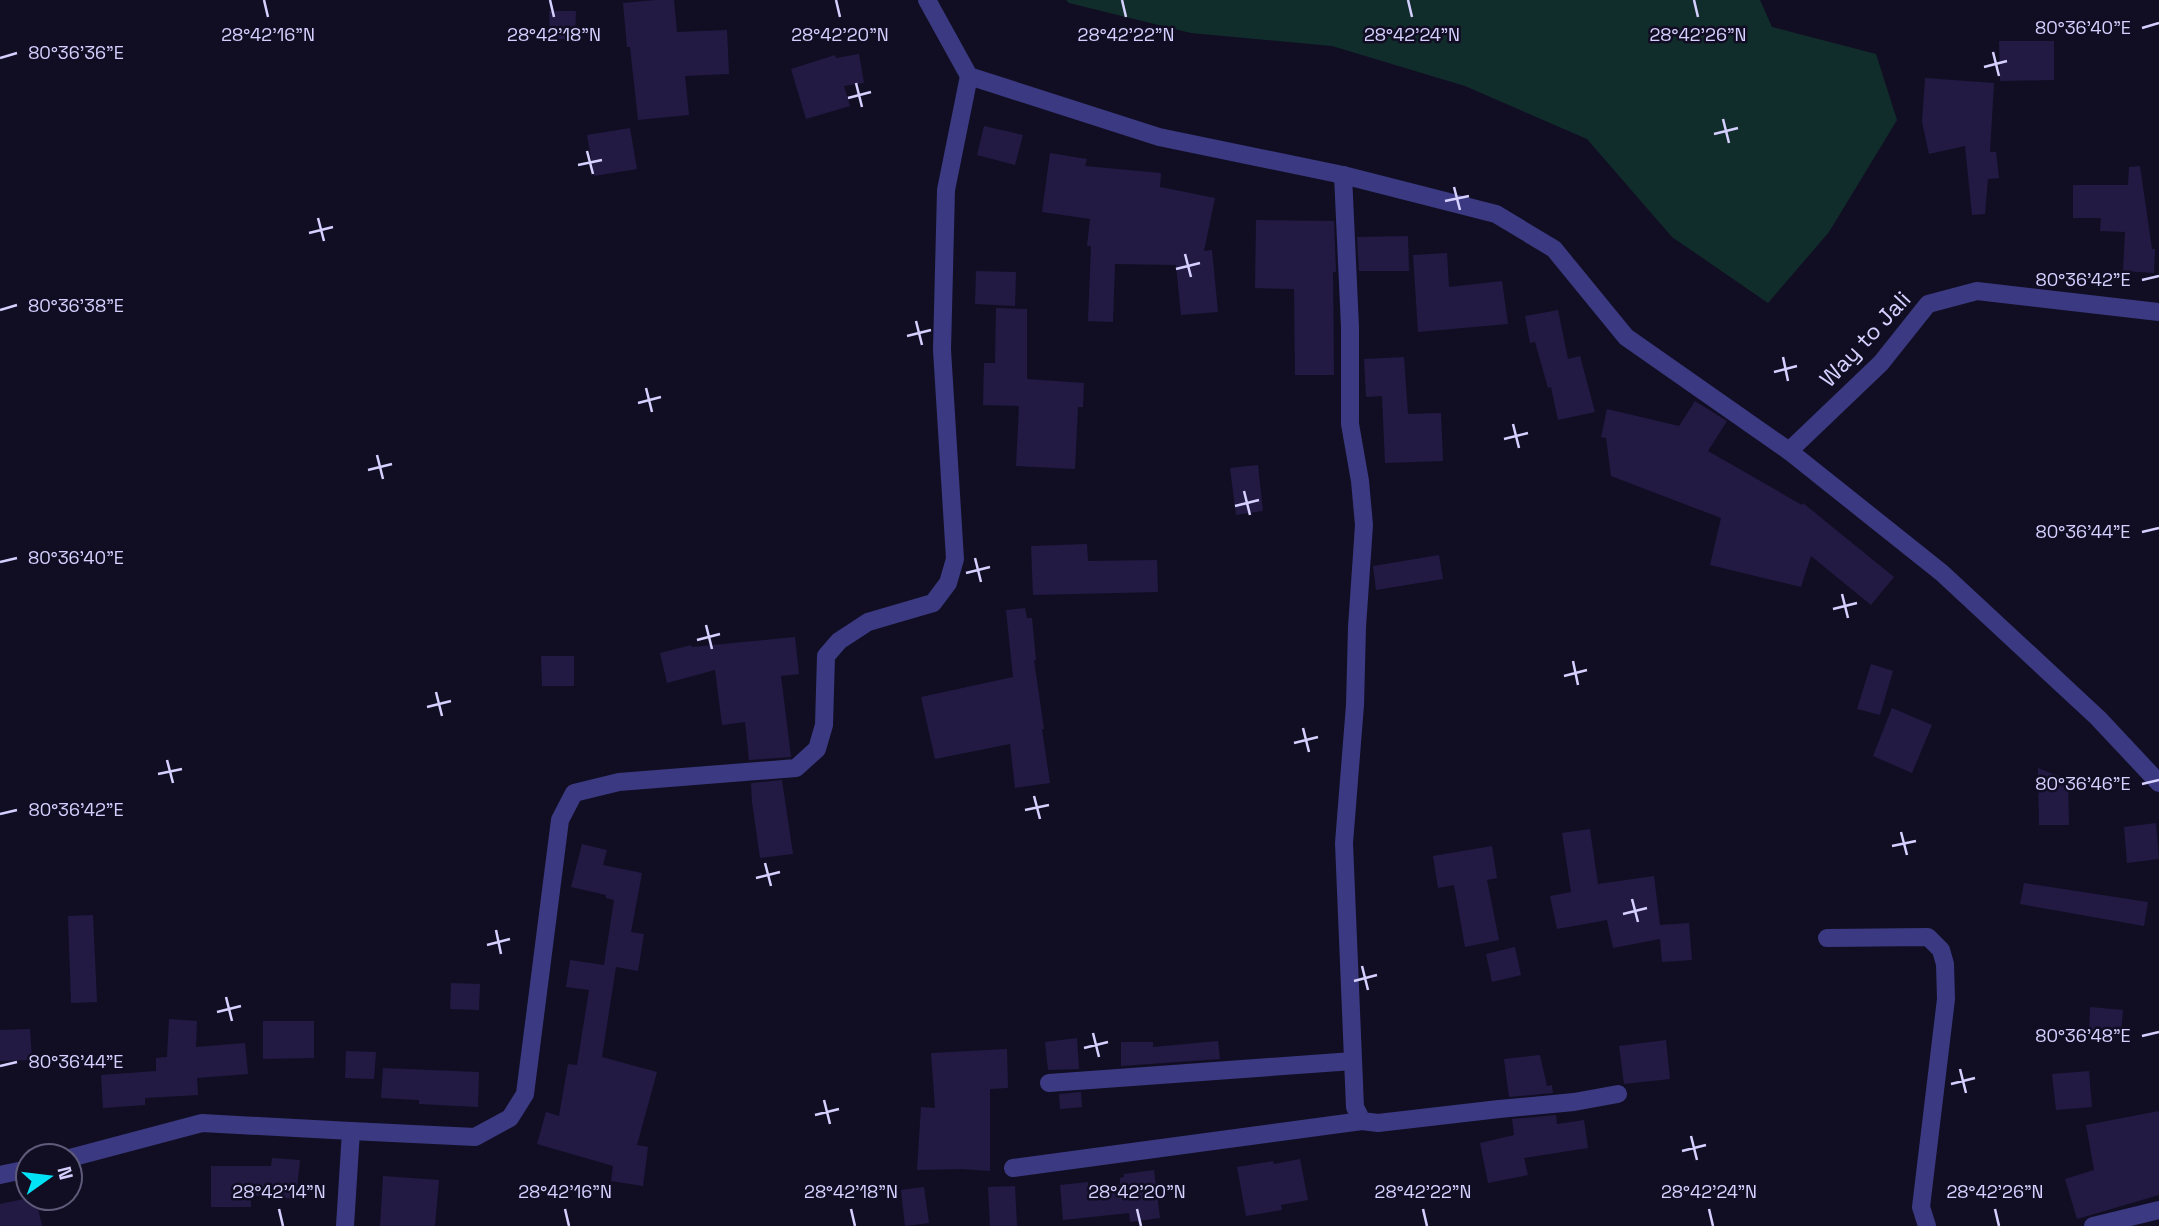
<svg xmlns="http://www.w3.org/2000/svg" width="2159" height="1226" viewBox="0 0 2159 1226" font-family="'Space Grotesk',sans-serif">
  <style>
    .green { fill: #112d2b }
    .building { fill: #221a43 }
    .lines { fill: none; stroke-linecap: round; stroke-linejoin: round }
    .minor { stroke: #3b3981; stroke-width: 18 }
    .ticks { fill: none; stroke: #d5d0ff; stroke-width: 2.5 }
    .labels { text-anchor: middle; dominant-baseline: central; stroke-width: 5; stroke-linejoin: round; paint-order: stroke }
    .street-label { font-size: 23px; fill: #d5d0ff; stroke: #110e23 }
    .ticks-label { font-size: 18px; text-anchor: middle; fill: #d5d0ff; stroke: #110e23; stroke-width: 5; stroke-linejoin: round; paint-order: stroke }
  </style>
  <rect width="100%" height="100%" fill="#110e23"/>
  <polygon class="green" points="1066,0 1760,0 1772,27 1876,54 1897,120 1829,232 1768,303 1672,237 1587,139 1465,86 1332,46 1191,33 1069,3"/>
  <g class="building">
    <polygon points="655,0 674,0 677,32 727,30 729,74 685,76 689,115 638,120 630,47 627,47 623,3"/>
    <polygon points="549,11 576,11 575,39 550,39"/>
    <polygon points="1999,41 2054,41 2054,80 2000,81"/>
    <polygon points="859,54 864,83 844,86 850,106 806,119 791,69 835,55 836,58"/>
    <polygon points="1925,78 1994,83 1990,152 1996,152 1999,178 1988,179 1985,214 1972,215 1965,146 1929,154 1922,122"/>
    <polygon points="984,126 1023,135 1015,165 977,155"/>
    <polygon points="630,128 637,169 594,176 587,135"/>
    <polygon points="1050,153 1087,159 1085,166 1161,173 1160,187 1215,198 1204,251 1212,250 1218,312 1181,315 1176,265 1115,264 1113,322 1088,321 1091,246 1087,246 1090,219 1042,212"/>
    <polygon points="2140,166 2152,249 2155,249 2154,273 2123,271 2125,232 2100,231 2101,218 2073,218 2073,185 2128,185 2129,167"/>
    <polygon points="1256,220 1334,221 1336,272 1333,272 1334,375 1295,375 1294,289 1255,288"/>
    <polygon points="1408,236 1409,271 1359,271 1357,237"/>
    <polygon points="1447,253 1449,287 1502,281 1508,324 1418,332 1413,255"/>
    <polygon points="976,271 1016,272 1015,306 975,304"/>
    <polygon points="996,308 1027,309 1027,379 1084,383 1083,407 1078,407 1075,469 1016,466 1019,406 983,405 984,363 995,363"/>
    <polygon points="1558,310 1568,359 1580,356 1595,412 1558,420 1551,387 1548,388 1535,342 1530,343 1525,316"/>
    <polygon points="1404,357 1408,414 1441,413 1443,461 1385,463 1382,396 1366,397 1364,359"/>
    <polygon points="1695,401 1727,421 1708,451 1802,505 1803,503 1894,577 1871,605 1811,556 1801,587 1710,565 1721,518 1611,476 1606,438 1601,437 1607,409 1679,426"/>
    <polygon points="1258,465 1263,511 1236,515 1230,468"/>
    <polygon points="1087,544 1088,561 1157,560 1158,592 1033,595 1031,546"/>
    <polygon points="1439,555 1443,579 1376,590 1373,566"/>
    <polygon points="1025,608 1027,618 1032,618 1036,660 1034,660 1044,729 1042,729 1050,783 1015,788 1010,744 935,759 921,697 1013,677 1006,610"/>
    <polygon points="795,637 799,674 781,676 791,757 749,760 745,722 722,725 715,670 667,683 660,653 691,645 692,647"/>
    <polygon points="541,656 574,656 574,686 542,686"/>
    <polygon points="1871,664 1893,671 1880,715 1857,709"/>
    <polygon points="1892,708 1932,725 1912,773 1873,756"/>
    <polygon points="2038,768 2068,780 2069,825 2039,825"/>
    <polygon points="782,780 793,854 760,858 752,802 751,783"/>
    <polygon points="2156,823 2159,859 2127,863 2124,827"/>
    <polygon points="1590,829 1598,884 1654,876 1660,925 1689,923 1692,960 1662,962 1660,939 1613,948 1607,920 1557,929 1550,896 1571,892 1562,833"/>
    <polygon points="582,844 607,850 603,865 642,873 631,932 644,934 638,971 616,967 602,1057 657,1072 637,1145 648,1147 643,1186 611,1181 613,1166 537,1144 546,1112 559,1116 568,1064 577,1065 589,990 566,987 570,960 604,965 614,900 606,898 606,895 571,887"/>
    <polygon points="1492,846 1497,878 1487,880 1499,940 1465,947 1454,885 1438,888 1433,856"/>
    <polygon points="2024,883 2148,902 2144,926 2020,904"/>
    <polygon points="93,915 97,1002 71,1003 68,916"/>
    <polygon points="1515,947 1521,975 1492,982 1486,954"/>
    <polygon points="451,983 480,984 479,1010 450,1009"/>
    <polygon points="2090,1007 2123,1010 2121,1034 2089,1032"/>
    <polygon points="169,1019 197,1021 196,1047 245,1043 248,1074 197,1078 198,1095 145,1098 145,1105 103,1108 101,1075 156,1071 156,1058 167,1057"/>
    <polygon points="263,1021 314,1021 314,1058 263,1059"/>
    <polygon points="30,1029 32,1060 0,1061 0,1030"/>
    <polygon points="1077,1038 1079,1069 1048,1070 1045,1042"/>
    <polygon points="1666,1040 1670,1079 1624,1084 1619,1046"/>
    <polygon points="1218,1041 1220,1059 1121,1066 1121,1042 1153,1042 1153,1047"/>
    <polygon points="1007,1049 1008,1088 990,1089 990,1171 961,1169 917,1170 921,1107 935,1108 931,1053"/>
    <polygon points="346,1051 376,1052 374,1079 345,1078"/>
    <polygon points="1540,1055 1547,1086 1552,1085 1553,1093 1509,1097 1504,1059"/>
    <polygon points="383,1068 479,1072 478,1107 419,1104 419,1100 381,1098"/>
    <polygon points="2089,1071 2092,1107 2056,1110 2052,1074"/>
    <polygon points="1081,1092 1082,1107 1060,1109 1059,1094"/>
    <polygon points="2159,1111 2159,1195 2077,1219 2065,1179 2094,1170 2086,1125"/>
    <polygon points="1556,1115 1557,1124 1584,1120 1588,1148 1524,1158 1528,1175 1488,1183 1480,1143 1514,1135 1512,1119"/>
    <polygon points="272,1158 300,1160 296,1199 251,1195 251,1207 211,1207 211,1166 271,1166"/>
    <polygon points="1300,1159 1308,1200 1281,1205 1282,1210 1246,1216 1237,1167 1273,1161 1274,1164"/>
    <polygon points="1154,1170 1160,1218 1130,1222 1129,1213 1063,1220 1060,1185 1088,1182 1088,1186 1120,1185 1120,1178 1124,1177 1124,1174"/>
    <polygon points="383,1176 439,1180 435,1226 380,1226"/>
    <polygon points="1015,1186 1017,1226 990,1226 988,1187"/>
    <polygon points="924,1187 929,1223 905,1226 901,1190"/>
    <polygon points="28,1198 36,1198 42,1226 0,1226 0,1204"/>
  </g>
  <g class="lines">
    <g class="minor">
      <polyline points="927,0 969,76 1159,137 1343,175 1496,214 1554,249 1626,337 1789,451 1942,573 2098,718 2159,783"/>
      <polyline points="1343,175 1350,327 1350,424 1360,481 1364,525 1357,627 1355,705 1344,843 1355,1107 1362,1121 1378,1123 1499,1109 1574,1102 1618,1094"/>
      <polyline points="1789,451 1881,363 1928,304 1977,291 2159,312"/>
      <polyline points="1827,938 1928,937 1941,950 1945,964 1946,999 1921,1207 1927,1226"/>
      <polyline points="1049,1083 1353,1061"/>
      <polyline points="70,1158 202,1123 351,1131"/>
      <polyline points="1013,1168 1362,1121"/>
      <polyline points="0,1175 28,1169"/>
      <polyline points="345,1226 351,1131 475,1137 510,1118 525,1094 560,820 574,793 619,782 796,768 817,749 824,725 826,656 839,641 868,622 933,603 948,583 955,559 942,350 946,190 969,76"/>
      <polyline points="2093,1226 2159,1210"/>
    </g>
  </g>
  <path class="ticks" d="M264,0L268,17M550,0L554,17M836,0L840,17M1122,0L1126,17M1408,0L1412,17M1694,0L1698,17M2142,28L2159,23M1993,52L1999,76M0,58L17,53M1984,67L2007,61M856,83L862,107M848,98L871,92M1723,119L1729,143M1714,134L1738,128M587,151L593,174M578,165L602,160M1454,187L1460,210M1445,201L1469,196M318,218L324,241M309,233L333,227M1185,254L1191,277M1176,269L1200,263M2142,280L2159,276M0,310L17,305M916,321L922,345M907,336L931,330M1783,357L1788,381M1774,372L1797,366M646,388L652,412M638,403L661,397M1513,424L1519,448M1504,439L1528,433M377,455L383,479M368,470L392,464M1244,491L1250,515M1235,506L1259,500M2142,532L2159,528M975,558L981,582M0,562L17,558M966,573L990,567M1842,594L1848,618M1833,609L1857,603M706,625L712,649M697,640L720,634M1573,661L1578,685M1564,676L1587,670M436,692L442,716M427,707L451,701M1303,728L1309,752M1294,743L1318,737M167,760L173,783M158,774L182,769M2142,784L2159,780M1034,796L1040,819M1025,810L1049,805M0,814L17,810M1901,832L1907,855M1892,846L1916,841M765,863L771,886M756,878L780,872M1632,899L1638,922M1623,914L1647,908M496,930L501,954M487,945L510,939M1362,966L1368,990M1354,981L1377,975M226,997L232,1021M217,1012L241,1006M1093,1033L1099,1057M2142,1036L2159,1032M1084,1048L1108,1042M0,1066L17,1062M1960,1069L1966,1093M1951,1084L1975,1078M824,1100L830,1124M815,1115L839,1109M1691,1136L1697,1160M1682,1151L1706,1145M279,1209L283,1226M565,1209L569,1226M851,1209L855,1226M1137,1209L1141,1226M1423,1209L1427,1226M1709,1209L1713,1226M1995,1209L1999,1226"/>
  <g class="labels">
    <g class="street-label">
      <text transform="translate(1865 339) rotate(-47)">Way to Jali</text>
    </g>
  </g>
  <g class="ticks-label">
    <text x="2083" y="34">80°36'40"E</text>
    <text x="268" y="41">28°42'16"N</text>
    <text x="554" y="41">28°42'18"N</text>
    <text x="840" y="41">28°42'20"N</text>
    <text x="1126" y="41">28°42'22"N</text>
    <text x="1412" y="41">28°42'24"N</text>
    <text x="1698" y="41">28°42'26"N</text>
    <text x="76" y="59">80°36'36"E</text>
    <text x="2083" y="286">80°36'42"E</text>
    <text x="76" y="312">80°36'38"E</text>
    <text x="2083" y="538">80°36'44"E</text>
    <text x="76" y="564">80°36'40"E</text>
    <text x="2083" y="790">80°36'46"E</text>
    <text x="76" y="816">80°36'42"E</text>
    <text x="2083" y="1042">80°36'48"E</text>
    <text x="76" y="1068">80°36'44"E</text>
    <text x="279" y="1198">28°42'14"N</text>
    <text x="565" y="1198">28°42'16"N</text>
    <text x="851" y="1198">28°42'18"N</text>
    <text x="1137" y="1198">28°42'20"N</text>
    <text x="1423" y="1198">28°42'22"N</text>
    <text x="1709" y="1198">28°42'24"N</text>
    <text x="1995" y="1198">28°42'26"N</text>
  </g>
  <g transform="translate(49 1177) rotate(76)"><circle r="33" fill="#110e23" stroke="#5f5c7b" stroke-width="2"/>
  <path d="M0-5L12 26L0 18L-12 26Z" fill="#02e3f8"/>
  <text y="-10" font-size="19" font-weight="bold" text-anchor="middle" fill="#d5d0ff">N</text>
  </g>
</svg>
